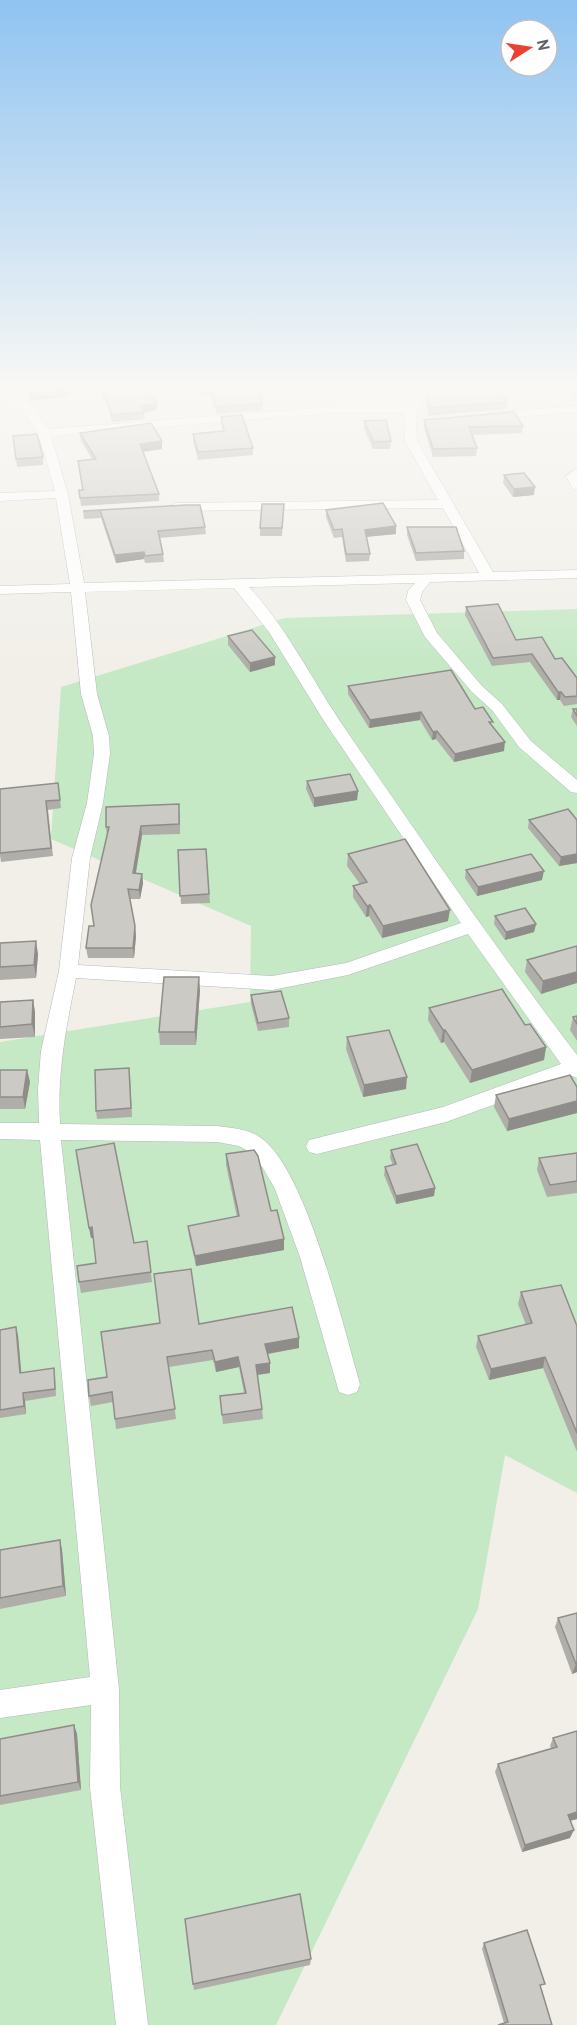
<svg xmlns="http://www.w3.org/2000/svg" width="577" height="2025" viewBox="0 0 577 2025" font-family="'PT Sans',sans-serif">
  <style>
    .green { fill: #c5e8c5 }
    .lines { fill: none; stroke-linecap: round; stroke-linejoin: round }
    .minor-casing { stroke: #b5b8bc; stroke-width: 1 }
    .minor { fill: #fff; fill-rule: evenodd }
    .wall { fill: #afaea9 }
    .shaded-wall { fill: #8f8d8a }
    .building { fill: #cccac5; stroke: #8f8d8a; stroke-width: 1.5 }
  </style>
  <rect width="100%" height="100%" fill="#f1efe8"/>
  <polygon class="green" points="577,609 577,1493 505,1455 478,1609 276,2025 0,2025 0,1042 250,1002 251,926 51,839 61,687 285,618"/>
  <g class="lines">
    <g class="minor-casing">
      <g id="minor">
        <path d="M0,385L26,400L49,429L342,406H408L413,394V385H423L425,394L416,413L417,441L493,572L577,570V578L430,582L422,592L420,600L437,633L482,686L502,704L531,741L577,780V793L571,792L519,747L492,710L472,692L425,637L406,600L408,591L415,583L249,587C288,629 313,682 346,730C421,839 496,949 577,1055V1078L572,1076L446,1122L317,1154L309,1152L306,1146L309,1140L443,1107L561,1064L468,934L348,975L272,990L76,978C66,1028 57,1073 60,1124L217,1126C232,1128 249,1129 261,1138C306,1169 344,1329 360,1384L357,1392L348,1395L339,1392L300,1257L275,1189L263,1168L248,1151L239,1146L217,1142L61,1140L119,1689L120,1787L148,2025H116L90,1787L91,1705L0,1718V1690L90,1677L40,1140L0,1139V1123H39L38,1089L41,1051L59,971L72,858L87,803L94,754L93,736L81,694L71,592L0,594V586L70,584L56,498L0,501V493L55,491C42,446 40,420 0,392ZM342,412H404L405,441L438,500L175,503L169,507L175,511L443,508L479,573L84,583L68,494L51,436ZM234,588L269,632L324,721L461,923L346,963L272,976L78,965L90,858L103,803L110,754L109,736L97,694L85,592Z"/>
        <polygon points="577,406 577,412 490,419 484,416 490,413"/>
        <polygon points="577,468 577,490 573,489 566,476"/>
      </g>
    </g>
    <use href="#minor" class="minor"/>
  </g>
  <g class="wall">
    <polygon points="99,385 121,385 122,388 157,410 144,412 145,419 112,422 106,402 103,402"/>
    <polygon points="199,385 305,385 305,386 261,391 263,410 217,414 210,395 203,396"/>
    <polygon points="377,385 410,385 410,392 381,391"/>
    <polygon points="425,385 485,385 489,390 507,402 506,409 428,416"/>
    <polygon points="564,385 577,385 577,400"/>
    <polygon points="221,417 253,448 253,455 198,460 193,441 193,434 223,431"/>
    <polygon points="424,420 523,426 522,433 472,435 477,448 476,456 433,457 424,428"/>
    <polygon points="364,421 391,441 390,449 373,449 364,429"/>
    <polygon points="80,433 162,441 162,449 143,452 159,494 159,501 81,506 79,490 83,490 78,461 92,459 81,441"/>
    <polygon points="13,436 43,457 43,465 17,467"/>
    <polygon points="504,475 534,495 513,497 503,483"/>
    <polygon points="284,504 282,536 260,536 260,528"/>
    <polygon points="186,505 205,527 206,534 160,538 163,554 164,562 145,563 144,559 116,563 101,518 84,519 83,511"/>
    <polygon points="326,510 396,534 366,537 370,554 369,561 346,562 342,537 334,538 326,517"/>
    <polygon points="407,527 464,551 464,559 416,561 407,535"/>
    <polygon points="466,607 516,640 555,659 577,678 577,704 564,706 560,700 557,700 530,662 492,666 465,615"/>
    <polygon points="228,636 275,657 275,665 250,672 228,645"/>
    <polygon points="348,686 475,709 492,726 504,751 454,762 436,739 432,740 420,720 369,728 348,694"/>
    <polygon points="573,709 577,709 577,726 571,717"/>
    <polygon points="307,781 358,791 357,800 314,807 306,789"/>
    <polygon points="58,783 61,808 48,810 53,856 1,862 0,855 0,789"/>
    <polygon points="180,814 180,834 142,835 136,873 142,874 143,883 140,899 130,899 136,936 134,958 88,958 86,948 94,926 107,836 106,827"/>
    <polygon points="529,820 577,820 577,863 559,866 528,828"/>
    <polygon points="206,849 210,903 181,904 178,850"/>
    <polygon points="348,854 448,921 382,938 369,916 366,917 353,897 353,886 360,884 347,866"/>
    <polygon points="466,870 542,880 477,896 465,878"/>
    <polygon points="495,916 536,924 534,932 505,940 494,924"/>
    <polygon points="0,943 38,954 36,978 0,980"/>
    <polygon points="577,946 541,994 525,972 527,960"/>
    <polygon points="200,990 196,1045 160,1045 159,1032"/>
    <polygon points="251,995 289,1018 289,1027 258,1031 251,1004"/>
    <polygon points="33,1000 35,1012 35,1037 0,1039 0,1002"/>
    <polygon points="429,1008 525,1025 546,1047 544,1060 470,1083 444,1042 441,1043 428,1020"/>
    <polygon points="577,1016 577,1041 570,1030 573,1017"/>
    <polygon points="347,1037 406,1089 363,1097 346,1049"/>
    <polygon points="0,1070 27,1070 30,1082 25,1109 0,1109"/>
    <polygon points="130,1076 132,1117 97,1119 96,1111"/>
    <polygon points="577,1087 577,1113 507,1131 494,1107 496,1095"/>
    <polygon points="76,1150 134,1243 147,1241 152,1282 81,1293 79,1282 96,1263 93,1238 91,1238"/>
    <polygon points="391,1150 435,1188 434,1196 396,1204 384,1175 385,1167 393,1165 390,1158"/>
    <polygon points="577,1153 577,1193 547,1197 537,1170 539,1158"/>
    <polygon points="226,1154 284,1239 284,1250 196,1266 189,1236 188,1226 237,1217 226,1165"/>
    <polygon points="521,1292 577,1326 577,1452 543,1368 489,1380 476,1347 478,1336 526,1325 518,1304"/>
    <polygon points="199,1324 299,1348 268,1354 270,1363 270,1373 257,1375 262,1409 263,1419 223,1424 220,1396 244,1393 239,1367 216,1372 213,1360 169,1367 176,1419 116,1429 113,1402 91,1406 89,1396 107,1377"/>
    <polygon points="0,1330 18,1335 21,1373 55,1376 56,1396 25,1401 26,1414 0,1418"/>
    <polygon points="60,1540 62,1550 66,1596 0,1609 0,1550"/>
    <polygon points="577,1613 577,1672 572,1674 555,1627 558,1618"/>
    <polygon points="74,1725 77,1734 81,1790 0,1805 0,1739"/>
    <polygon points="577,1731 577,1819 570,1821 570,1838 522,1852 495,1772 498,1764 551,1748 550,1746 553,1738"/>
    <polygon points="484,1943 541,1989 552,2025 504,2023 482,1949"/>
    <polygon points="311,1959 310,1965 194,1990 193,1984"/>
  </g>
  <g class="shaded-wall">
    <polygon points="258,385 305,385 305,386 258,391"/>
    <polygon points="69,389 70,396 30,401 29,394"/>
    <polygon points="263,394 263,401 258,401 258,395"/>
    <polygon points="157,403 157,410 141,413 141,406"/>
    <polygon points="162,441 162,449 141,452 140,444"/>
    <polygon points="535,487 534,495 513,497 514,489"/>
    <polygon points="396,526 396,534 364,537 365,530"/>
    <polygon points="144,552 144,559 116,563 115,555"/>
    <polygon points="275,657 275,665 250,672 250,663"/>
    <polygon points="558,692 561,692 560,700 557,700"/>
    <polygon points="421,712 420,720 369,728 370,720"/>
    <polygon points="437,731 436,739 432,740 433,732"/>
    <polygon points="505,742 504,751 454,762 455,754"/>
    <polygon points="358,791 357,800 314,807 314,798"/>
    <polygon points="141,826 142,835 134,883 133,873"/>
    <polygon points="577,854 577,863 559,866 561,857"/>
    <polygon points="544,871 542,880 477,896 478,887"/>
    <polygon points="142,874 143,883 140,899 139,890"/>
    <polygon points="370,905 369,916 366,917 367,906"/>
    <polygon points="450,910 448,921 382,938 383,926"/>
    <polygon points="536,924 534,932 505,940 506,932"/>
    <polygon points="135,926 136,936 134,958 133,948"/>
    <polygon points="36,941 38,954 36,978 34,965"/>
    <polygon points="577,972 577,983 541,994 543,981"/>
    <polygon points="199,977 200,990 196,1045 195,1032"/>
    <polygon points="33,1000 35,1012 35,1037 32,1024"/>
    <polygon points="443,1030 445,1030 444,1042 441,1043"/>
    <polygon points="546,1047 544,1060 470,1083 472,1070"/>
    <polygon points="27,1070 30,1082 25,1109 23,1097"/>
    <polygon points="407,1077 406,1089 363,1097 364,1085"/>
    <polygon points="577,1101 577,1113 507,1131 509,1119"/>
    <polygon points="435,1188 434,1196 396,1204 396,1196"/>
    <polygon points="92,1227 93,1238 91,1238 89,1228"/>
    <polygon points="284,1239 284,1250 196,1266 195,1256"/>
    <polygon points="16,1327 18,1335 22,1381 20,1373"/>
    <polygon points="299,1338 299,1348 266,1354 265,1344"/>
    <polygon points="238,1357 239,1367 216,1372 215,1362"/>
    <polygon points="545,1357 543,1368 489,1380 491,1369"/>
    <polygon points="270,1363 270,1373 256,1375 256,1365"/>
    <polygon points="23,1393 25,1401 26,1414 24,1406"/>
    <polygon points="60,1540 62,1550 66,1596 63,1586"/>
    <polygon points="576,1664 577,1664 577,1672 572,1674"/>
    <polygon points="74,1725 77,1734 81,1790 78,1782"/>
    <polygon points="577,1812 577,1819 565,1822 568,1815"/>
    <polygon points="574,1830 570,1838 522,1852 525,1845"/>
  </g>
  <g class="building">
    <polygon points="36,385 67,385 69,389 29,394 26,386"/>
    <polygon points="100,385 121,385 122,388 141,386 157,403 141,406 144,412 112,415 105,395 102,395"/>
    <polygon points="202,385 258,385 263,394 258,395 263,403 217,407 210,388 203,389"/>
    <polygon points="382,385 410,385 410,386"/>
    <polygon points="426,385 485,385 489,390 498,389 507,402 429,408"/>
    <polygon points="571,385 577,385 577,392"/>
    <polygon points="514,412 523,426 469,427 477,448 433,449 424,420"/>
    <polygon points="242,415 253,448 198,452 193,434 224,431 221,417"/>
    <polygon points="386,420 391,441 374,442 364,421"/>
    <polygon points="151,423 162,441 140,444 159,494 80,498 79,490 83,490 78,461 96,459 80,433"/>
    <polygon points="37,434 43,457 16,459 13,436"/>
    <polygon points="524,473 535,487 514,489 504,475"/>
    <polygon points="383,503 396,526 365,530 370,554 346,554 342,529 334,530 326,510"/>
    <polygon points="262,504 284,504 282,528 260,528"/>
    <polygon points="186,505 200,505 205,527 158,531 163,554 145,556 144,552 115,555 100,510 83,511"/>
    <polygon points="407,527 456,527 464,551 416,553"/>
    <polygon points="498,604 516,640 542,637 555,659 562,658 577,678 577,696 565,697 561,692 558,692 532,654 493,658 466,607"/>
    <polygon points="252,630 275,657 250,663 228,636"/>
    <polygon points="451,670 475,709 483,707 493,722 489,722 505,742 455,754 437,731 433,732 421,712 370,720 348,686"/>
    <polygon points="573,709 577,709 577,716"/>
    <polygon points="350,774 358,791 314,798 307,781"/>
    <polygon points="58,783 60,800 46,801 51,848 0,853 0,789"/>
    <polygon points="179,804 179,824 141,826 133,873 142,874 139,890 128,889 135,926 133,948 86,948 89,926 94,926 91,905 109,827 106,827 106,807"/>
    <polygon points="568,809 577,820 577,854 561,857 529,820"/>
    <polygon points="405,839 450,910 383,926 370,905 367,906 353,886 367,882 348,854"/>
    <polygon points="206,849 209,894 180,896 178,850"/>
    <polygon points="531,854 544,871 478,887 466,870"/>
    <polygon points="525,908 536,924 506,932 495,916"/>
    <polygon points="36,941 34,965 0,967 0,943"/>
    <polygon points="577,946 577,972 543,981 527,960"/>
    <polygon points="164,977 199,977 195,1032 159,1032"/>
    <polygon points="502,989 525,1025 530,1024 546,1047 472,1070 445,1030 443,1030 429,1008"/>
    <polygon points="281,991 289,1018 258,1023 251,995"/>
    <polygon points="33,1000 32,1024 0,1027 0,1002"/>
    <polygon points="577,1016 577,1024 573,1017"/>
    <polygon points="389,1030 407,1077 364,1085 347,1037"/>
    <polygon points="129,1068 131,1108 96,1111 95,1070"/>
    <polygon points="0,1070 27,1070 23,1097 0,1097"/>
    <polygon points="570,1075 577,1087 577,1101 509,1119 496,1095"/>
    <polygon points="114,1143 134,1243 147,1241 151,1272 79,1282 77,1266 96,1263 92,1227 89,1228 76,1150"/>
    <polygon points="417,1144 435,1188 396,1196 385,1167 396,1164 391,1150"/>
    <polygon points="254,1150 258,1156 271,1211 277,1210 284,1239 195,1256 188,1226 239,1216 226,1154"/>
    <polygon points="577,1153 577,1181 550,1185 539,1158"/>
    <polygon points="191,1269 199,1324 292,1307 299,1338 265,1344 270,1363 256,1365 262,1409 222,1415 220,1396 246,1393 238,1357 215,1362 212,1350 167,1357 175,1409 115,1419 112,1392 89,1396 88,1380 107,1377 101,1332 160,1323 154,1274"/>
    <polygon points="561,1285 577,1326 577,1433 545,1357 491,1369 478,1336 532,1323 521,1292"/>
    <polygon points="16,1327 20,1373 54,1368 55,1389 23,1393 24,1406 0,1410 0,1330"/>
    <polygon points="60,1540 63,1586 0,1598 0,1550"/>
    <polygon points="577,1613 577,1664 576,1664 558,1618"/>
    <polygon points="74,1725 78,1782 0,1796 0,1739"/>
    <polygon points="577,1731 577,1812 568,1815 574,1830 525,1845 498,1764 557,1747 553,1738"/>
    <polygon points="300,1894 311,1959 193,1984 185,1919"/>
    <polygon points="527,1930 545,1984 540,1985 552,2025 498,2025 508,2022 484,1943"/>
  </g>
  <linearGradient id="sky" x2="0" y2="1"><stop stop-color="#8fc3f1"/><stop offset="0.58" stop-color="#f9f8f5"/><stop offset="1" stop-color="#f9f8f5" stop-opacity="0"/></linearGradient>
  <rect width="577" height="668" fill="url(#sky)"/>
  <g transform="translate(529 48) rotate(78)"><circle r="28" fill="#ffffff" stroke="#bfc1c3" stroke-width="1.5"/>
  <path d="M0-4.5L10 22L0 15L-10 22Z" fill="#ea4335"/>
  <text y="-9" font-size="16" font-weight="bold" text-anchor="middle" fill="#5f6368">N</text>
  </g>
</svg>
